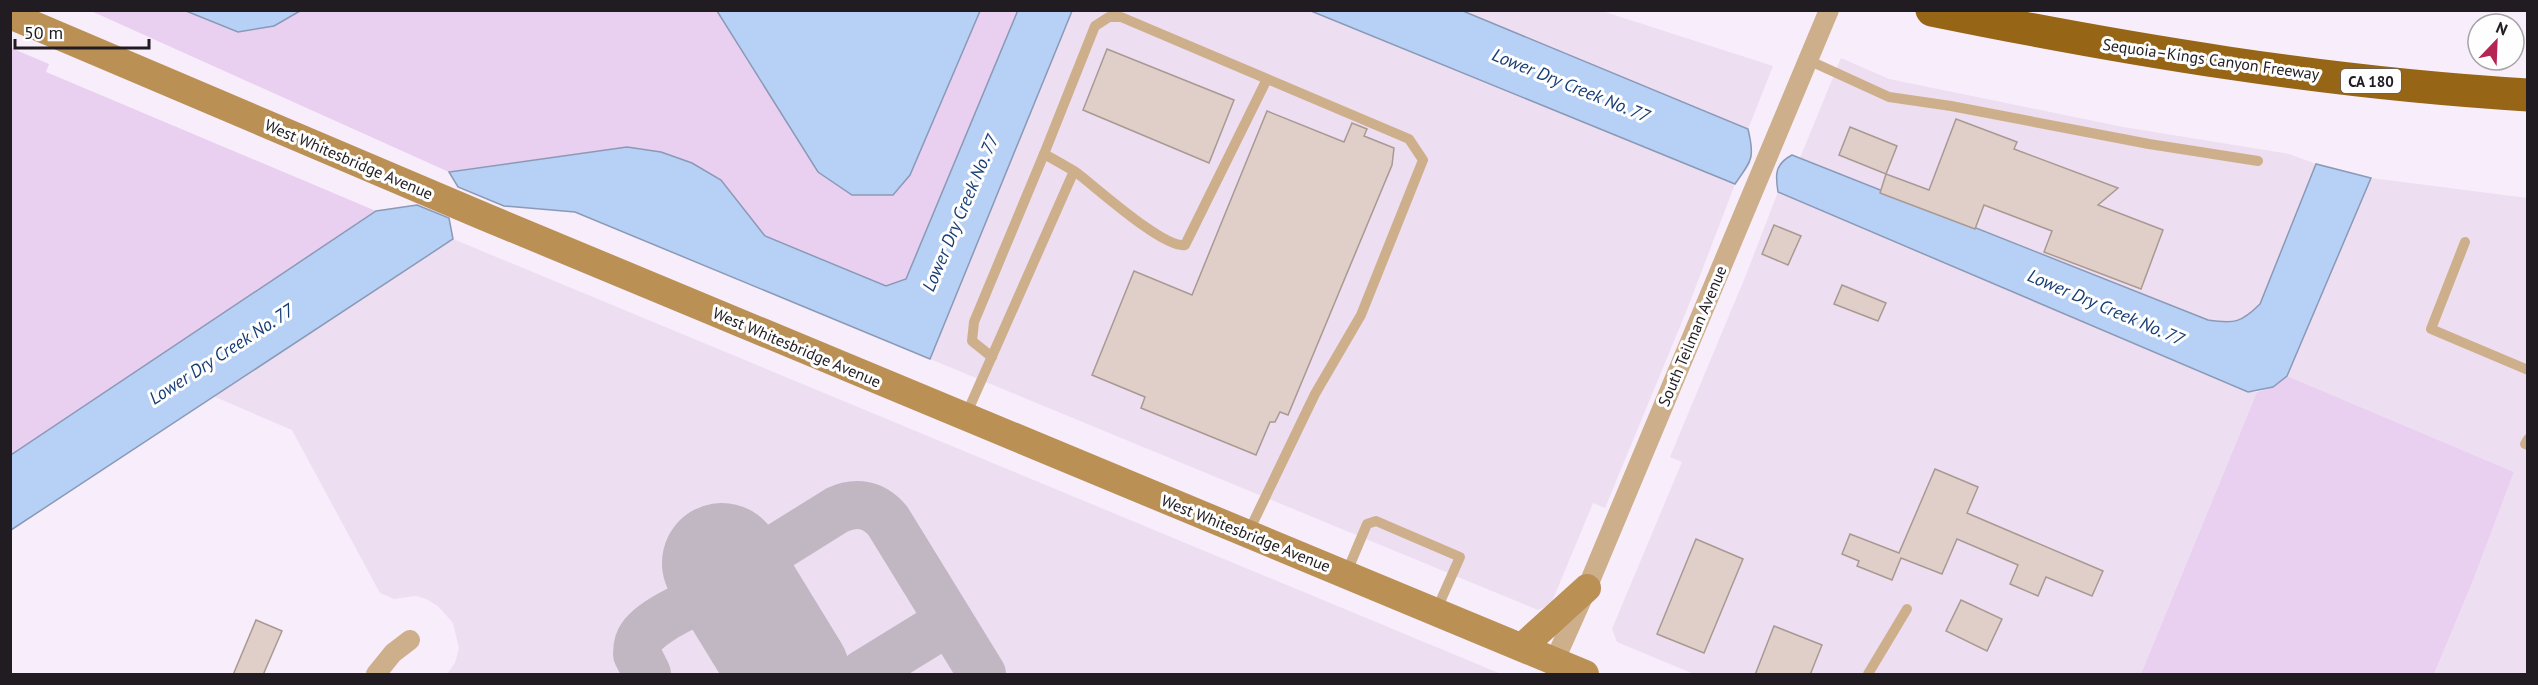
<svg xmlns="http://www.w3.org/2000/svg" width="2538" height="685" viewBox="0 0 2538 685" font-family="'PT Sans',sans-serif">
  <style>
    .built { fill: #eddef1 }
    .green { fill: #e9cff0 }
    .water { fill: #b7d0f6; stroke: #8a9ab6; stroke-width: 1.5 }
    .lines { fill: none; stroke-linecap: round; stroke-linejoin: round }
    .taxiway { stroke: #c0b7c2; stroke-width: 48 }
    .runway { stroke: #c0b7c2; stroke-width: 120 }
    .building { fill: #e0cfc8; stroke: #a99993; stroke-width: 1.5 }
    .service { stroke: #cdb08b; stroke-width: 10 }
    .minor { stroke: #cdb08b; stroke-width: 20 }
    .secondary { stroke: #ba9055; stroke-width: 28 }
    .motorway { stroke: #966616; stroke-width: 33 }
    .labels { text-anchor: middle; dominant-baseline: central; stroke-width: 6; stroke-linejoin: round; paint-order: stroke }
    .shield { fill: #fefefe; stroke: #636063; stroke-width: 1.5 }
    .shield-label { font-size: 15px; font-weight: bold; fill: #201c21 }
    .street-label { font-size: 16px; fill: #201c21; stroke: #fefefe }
    .water-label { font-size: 18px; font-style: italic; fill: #173d75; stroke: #fefefe }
  </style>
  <rect width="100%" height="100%" fill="#f8edfa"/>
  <g class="built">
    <polygon points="1072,11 1311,11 1735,184 1688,307 1605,508 1593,503 1551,604 1538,610 930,359"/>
    <polygon points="1463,11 1602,11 1773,66 1748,129"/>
    <polygon points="1841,58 1889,79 2123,127 2289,154 2316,164 2260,304 2247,316 2231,323 2208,320 1800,158"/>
    <polygon points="2371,178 2527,198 2527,674 2434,674 2472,583 2514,472 2287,376"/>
    <polygon points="1778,192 2248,392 2257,392 2141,674 1694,674 1617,642 1612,629 1682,462 1670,457 1746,275"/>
    <polygon points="453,239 1501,674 447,674 455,663 459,648 453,623 438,606 426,599 416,596 394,599 380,593 292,430 213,396"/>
  </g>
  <g class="green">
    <polygon points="91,11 1018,11 906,279 886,286 765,236 721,180 626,147 449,172"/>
    <polygon points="11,48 49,64 46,72 376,211 11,455"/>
    <polygon points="2287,376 2514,472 2472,583 2434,674 2141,674 2257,392 2273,387"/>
  </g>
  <g class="water">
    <polygon points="1018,10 1072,11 930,359 575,212 504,206 458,187 449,172 627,147 661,152 692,163 721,180 765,236 886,286 906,279"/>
    <polygon points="186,11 299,10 300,11 274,26 238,32"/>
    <polygon points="717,11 980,11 910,175 893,195 852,195 818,172"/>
    <path d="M1311,11H1463L1748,129C1755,158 1752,160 1735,184Z"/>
    <path d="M1792,155L2208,320C2234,324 2241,323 2260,304L2316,164L2371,178L2287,376L2273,387L2248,392L1778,192C1775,174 1775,164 1792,155Z"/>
    <polygon points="417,205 449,218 453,239 11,530 11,455 376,211"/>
  </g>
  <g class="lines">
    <g class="taxiway">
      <path d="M761,626C750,603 739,583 757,560L837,510C856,501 874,504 888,521L982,674"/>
      <path d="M647,674L637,654C637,647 638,641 642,636C652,621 702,595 720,597C738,599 749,614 761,626"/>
      <polyline points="863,674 949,621"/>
    </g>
    <polyline class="runway" points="722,563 790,674"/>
  </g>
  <g class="building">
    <polygon points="1107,49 1234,100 1209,163 1083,110"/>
    <polygon points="1267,111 1344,142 1352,123 1367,129 1364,136 1394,148 1392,165 1288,415 1280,412 1275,422 1270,422 1256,455 1141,408 1145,397 1092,375 1134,271 1192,295"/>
    <polygon points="1956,119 2017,142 2014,149 2118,188 2098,205 2163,230 2141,289 2044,252 2052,231 1984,205 1975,229 1880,193 1886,174 1929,190"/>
    <polygon points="1850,127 1897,146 1886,174 1839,155"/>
    <polygon points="1774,225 1801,236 1788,265 1762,254"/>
    <polygon points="1842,285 1886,303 1878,321 1834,304"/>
    <polygon points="1935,469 1978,487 1967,513 2103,571 2092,596 2046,577 2038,596 2010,584 2018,565 1957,539 1942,574 1901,558 1892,580 1857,566 1859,561 1842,554 1850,534 1899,553"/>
    <polygon points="1696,539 1743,559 1704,653 1657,634"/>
    <polygon points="1961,600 2002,619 1987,651 1946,631"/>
    <polygon points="256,620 282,631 263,675 233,675"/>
    <polygon points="1774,626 1822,645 1810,675 1755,675"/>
  </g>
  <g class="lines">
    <g class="service">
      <polyline points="1808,60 1889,97 1951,106 2149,144 2258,161"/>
      <polyline points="2465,242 2431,329 2528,370"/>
      <polyline points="992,357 972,341 974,322 1044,154"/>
      <polyline points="966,415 1074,171"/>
      <polyline points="2528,439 2525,444 2528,445"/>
      <path d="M1248,533L1315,394L1361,315L1423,160L1409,139L1121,17H1109L1095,26L1044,154C1055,160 1066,166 1077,173C1097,188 1164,249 1185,245L1267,79"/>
      <polyline points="1346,574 1367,524 1376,521 1460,557 1436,611"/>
      <polyline points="1868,674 1907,609"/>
    </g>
    <g class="minor">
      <polyline points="1554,662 1587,588 1829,10"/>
      <polyline points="376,674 393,653 410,640"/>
    </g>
    <g class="secondary">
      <polyline points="10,15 483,216 1585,674"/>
      <polyline points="1522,647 1587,588"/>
    </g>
    <path class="motorway" d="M1932,10C2128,50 2327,83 2528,95"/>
  </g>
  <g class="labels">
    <rect class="shield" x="2341" y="69" width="60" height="24" rx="4.5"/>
    <g class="shield-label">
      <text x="2371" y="81">CA 180</text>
    </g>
    <g class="street-label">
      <text transform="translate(2211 59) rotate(8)">Sequoia–Kings Canyon Freeway</text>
      <text transform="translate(349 159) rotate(23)">West Whitesbridge Avenue</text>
      <text transform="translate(1692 336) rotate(-67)">South Teilman Avenue</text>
      <text transform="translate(797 347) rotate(23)">West Whitesbridge Avenue</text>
      <text transform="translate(1246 533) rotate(22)">West Whitesbridge Avenue</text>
    </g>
    <g class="water-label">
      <text transform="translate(1571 85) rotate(22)">Lower Dry Creek No. 77</text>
      <text transform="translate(960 213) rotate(-67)">Lower Dry Creek No. 77</text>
      <text transform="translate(2106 307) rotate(23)">Lower Dry Creek No. 77</text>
      <text transform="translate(221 354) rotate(-33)">Lower Dry Creek No. 77</text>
    </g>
  </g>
  <rect width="2538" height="685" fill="none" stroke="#201c21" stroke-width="24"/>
  <g transform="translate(2496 42) rotate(23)"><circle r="28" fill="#fefefe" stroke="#a5a4a6" stroke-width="1.5"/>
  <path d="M0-4.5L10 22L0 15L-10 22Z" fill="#b62655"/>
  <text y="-9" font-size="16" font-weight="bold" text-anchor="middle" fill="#201c21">N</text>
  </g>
  <path d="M15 39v9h134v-9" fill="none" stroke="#201c21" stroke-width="3"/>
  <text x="24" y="39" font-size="18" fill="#201c21" stroke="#fefefe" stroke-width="4.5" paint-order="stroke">50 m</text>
</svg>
